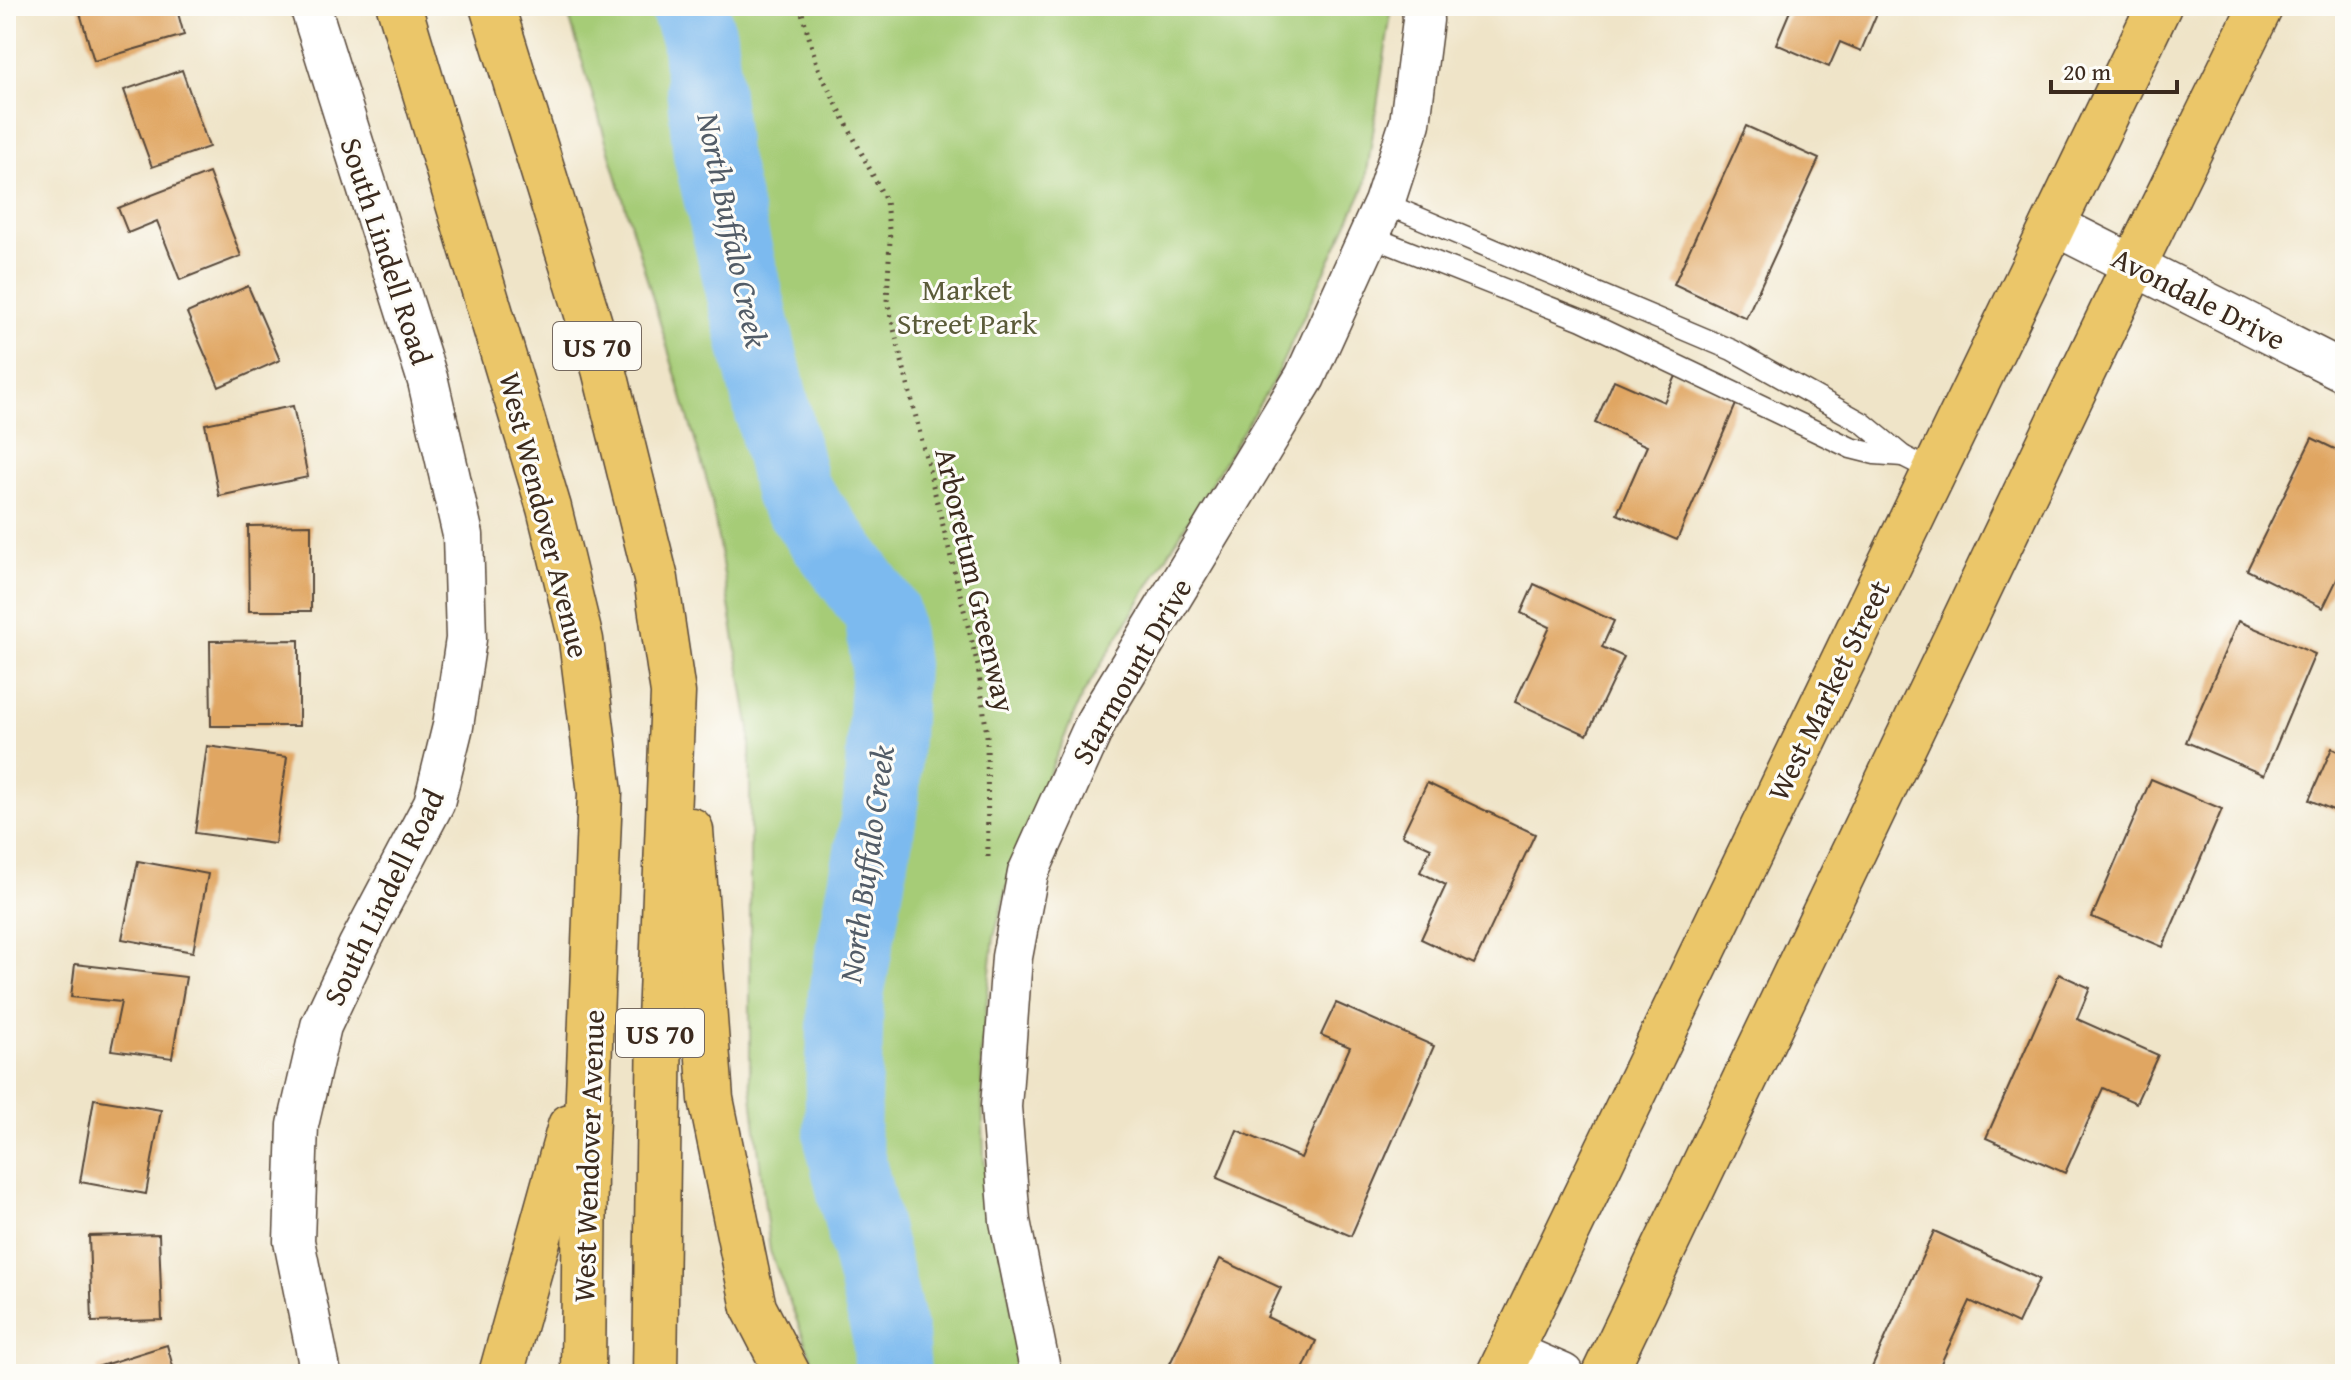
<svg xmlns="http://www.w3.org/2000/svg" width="2351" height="1380" viewBox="0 0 2351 1380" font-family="'Gentium Book Plus',serif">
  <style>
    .green { fill: #a6cc77; stroke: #707b4a; stroke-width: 2 }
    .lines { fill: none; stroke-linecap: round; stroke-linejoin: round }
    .river { stroke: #7cbaef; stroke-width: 76 }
    .building { fill: #e0a662 }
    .service-casing { stroke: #564638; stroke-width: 23 }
    .minor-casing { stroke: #564638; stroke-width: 43 }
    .primary-casing { stroke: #564638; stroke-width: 47 }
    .motorway-casing { stroke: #564638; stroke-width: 47 }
    .path { stroke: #564638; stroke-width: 5; stroke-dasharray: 2 6; stroke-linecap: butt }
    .service { stroke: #fff; stroke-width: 20 }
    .minor { stroke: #fff; stroke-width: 40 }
    .primary { stroke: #ebc669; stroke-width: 44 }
    .motorway { stroke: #ebc669; stroke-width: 44 }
    .labels { text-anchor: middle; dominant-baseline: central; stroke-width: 6; stroke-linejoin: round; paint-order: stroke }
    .shield { fill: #fdfcf7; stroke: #75695f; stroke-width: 2 }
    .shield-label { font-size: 28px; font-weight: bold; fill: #3b2a1e }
    .street-label { font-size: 30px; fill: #3b2a1e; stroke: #fdfcf7 }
    .park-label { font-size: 30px; fill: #5b5b39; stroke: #fdfcf7 }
    .water-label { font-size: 32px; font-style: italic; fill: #525c67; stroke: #fdfcf7 }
  </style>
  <rect width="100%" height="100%" fill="#fdfcf7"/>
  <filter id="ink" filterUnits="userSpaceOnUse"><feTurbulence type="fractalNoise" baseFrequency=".0125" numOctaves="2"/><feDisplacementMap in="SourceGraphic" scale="16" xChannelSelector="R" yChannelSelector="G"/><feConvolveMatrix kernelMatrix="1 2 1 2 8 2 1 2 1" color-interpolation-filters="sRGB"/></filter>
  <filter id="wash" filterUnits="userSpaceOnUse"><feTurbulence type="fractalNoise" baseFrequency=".006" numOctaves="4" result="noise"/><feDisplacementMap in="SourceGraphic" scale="32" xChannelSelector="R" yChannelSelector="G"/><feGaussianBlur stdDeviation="1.8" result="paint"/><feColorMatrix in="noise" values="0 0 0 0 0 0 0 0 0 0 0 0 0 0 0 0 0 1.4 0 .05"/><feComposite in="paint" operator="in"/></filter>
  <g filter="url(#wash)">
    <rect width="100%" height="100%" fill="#efe4c8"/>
    <polygon class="green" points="566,6 1392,6 1365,186 1274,380 1082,696 1017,849 994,937 981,1054 984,1158 1024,1374 820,1374 813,1362 770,1251 750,1077 750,730 710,491"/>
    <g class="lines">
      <polyline class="river" points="688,6 699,37 711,154 792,491 882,613 889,665 881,804 846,994 842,1138 890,1335 893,1374"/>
    </g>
    <g id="blocks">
      <g class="building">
        <polygon points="78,6 176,6 184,35 94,61"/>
        <polygon points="1792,6 1880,6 1861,51 1840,42 1829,67 1776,44"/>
        <polygon points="182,70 209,147 152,167 124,90"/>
        <polygon points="1746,126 1819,159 1746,318 1674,284"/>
        <polygon points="209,173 241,256 180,280 157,221 128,233 118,208"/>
        <polygon points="248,286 280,360 219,387 187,313"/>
        <polygon points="1676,376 1737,402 1677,540 1617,514 1647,446 1595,423 1614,380 1664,402"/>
        <polygon points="293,406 308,477 219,496 205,424"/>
        <polygon points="2312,438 2345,454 2345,563 2323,608 2247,570"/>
        <polygon points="311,525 311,611 249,611 248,526"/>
        <polygon points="1534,584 1614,621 1602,647 1624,657 1587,735 1515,702 1550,627 1521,613"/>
        <polygon points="2238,621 2315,654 2264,775 2186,742"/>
        <polygon points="299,640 299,726 211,726 210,641"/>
        <polygon points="207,746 287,757 275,844 195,833"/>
        <polygon points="2332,748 2345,754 2345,815 2309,800"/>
        <polygon points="2151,779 2222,809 2163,947 2092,917"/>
        <polygon points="1427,783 1535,834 1474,964 1421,939 1446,885 1420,872 1431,848 1402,835"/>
        <polygon points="138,861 208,874 193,952 122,939"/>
        <polygon points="75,964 186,977 172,1058 111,1050 121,1002 71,997"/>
        <polygon points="2059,974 2090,988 2077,1019 2158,1055 2136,1103 2103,1088 2065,1173 1986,1138"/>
        <polygon points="1336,1003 1434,1046 1351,1236 1217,1178 1237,1130 1301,1158 1350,1047 1321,1035"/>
        <polygon points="94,1099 161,1110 146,1194 80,1182"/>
        <polygon points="1934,1231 2039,1279 2018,1324 1970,1301 1936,1374 1869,1374"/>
        <polygon points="159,1234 162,1320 92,1322 89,1236"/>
        <polygon points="1220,1259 1281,1288 1267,1317 1316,1341 1301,1374 1165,1374"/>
        <polygon points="167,1345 175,1374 99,1374 97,1367"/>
      </g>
    </g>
  </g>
  <g filter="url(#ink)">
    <use href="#blocks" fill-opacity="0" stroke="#564638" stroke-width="2"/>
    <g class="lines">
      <g class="service-casing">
        <g id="service">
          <polyline points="1384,203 1732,350 1863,423 1903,456 1933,471"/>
          <polyline points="1370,236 1582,320 1851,448 1875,454 1903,456"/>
        </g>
      </g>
      <g class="minor-casing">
        <g id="minor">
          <polyline points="310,6 428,381 463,535 466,639 453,726 434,803 359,945 321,1026 298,1125 294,1241 321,1374"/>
          <polyline points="2052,224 2345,372"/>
          <polyline points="1510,1351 1563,1374"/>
          <polyline points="1041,1374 1010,1221 1001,1107 1012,957 1028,873 1097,720 1305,377 1384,203 1410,123 1423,20 1422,6"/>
        </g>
      </g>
      <g class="primary-casing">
        <g id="primary">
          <polyline points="1499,1374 2159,6"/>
          <polyline points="1604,1374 2134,265 2261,6"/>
        </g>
      </g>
      <g class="motorway-casing">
        <g id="motorway">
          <polyline points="399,6 549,508 581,640 600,793 585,1169 583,1374"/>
          <polyline points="492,6 604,369 656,579 673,693 660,1020 655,1374"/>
          <polyline points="691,830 711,1099 754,1308 788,1374"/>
          <polyline points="501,1374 570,1126"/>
        </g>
      </g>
      <polyline class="path" points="800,6 818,68 886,201 890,239 887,301 978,666 987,736 988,858"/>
      <use href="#service" class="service"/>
      <use href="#minor" class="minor"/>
      <use href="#primary" class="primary"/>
      <use href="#motorway" class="motorway"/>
    </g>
  </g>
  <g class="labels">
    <g class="shield">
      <rect x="553" y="322" width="88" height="48" rx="6"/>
      <rect x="616" y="1009" width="88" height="48" rx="6"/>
    </g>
    <g class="shield-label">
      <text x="597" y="346">US 70</text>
      <text x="660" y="1033">US 70</text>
    </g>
    <g class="street-label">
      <text transform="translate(387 251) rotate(72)">South Lindell Road</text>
      <text transform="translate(2199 298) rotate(27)">Avondale Drive</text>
      <text transform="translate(545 515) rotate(76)">West Wendover Avenue</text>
      <text transform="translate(976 580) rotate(77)">Arboretum Greenway</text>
      <text transform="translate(1131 671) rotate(-60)">Starmount Drive</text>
      <text transform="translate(1828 690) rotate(-64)">West Market Street</text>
      <text transform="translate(383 897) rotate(-64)">South Lindell Road</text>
      <text transform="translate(588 1156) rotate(-88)">West Wendover Avenue</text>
    </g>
    <g class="park-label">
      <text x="967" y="289">Market<tspan x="967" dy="34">Street Park</tspan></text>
    </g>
    <g class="water-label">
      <text transform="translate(733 230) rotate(78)">North Buffalo Creek</text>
      <text transform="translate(866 864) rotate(-82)">North Buffalo Creek</text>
    </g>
  </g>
  <rect width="2351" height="1380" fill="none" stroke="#fdfcf7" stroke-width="32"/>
  <path d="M2051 80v12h126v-12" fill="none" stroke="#3b2a1e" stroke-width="4"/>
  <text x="2063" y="80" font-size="24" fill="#3b2a1e" stroke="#fdfcf7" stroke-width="6" paint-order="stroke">20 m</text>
</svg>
